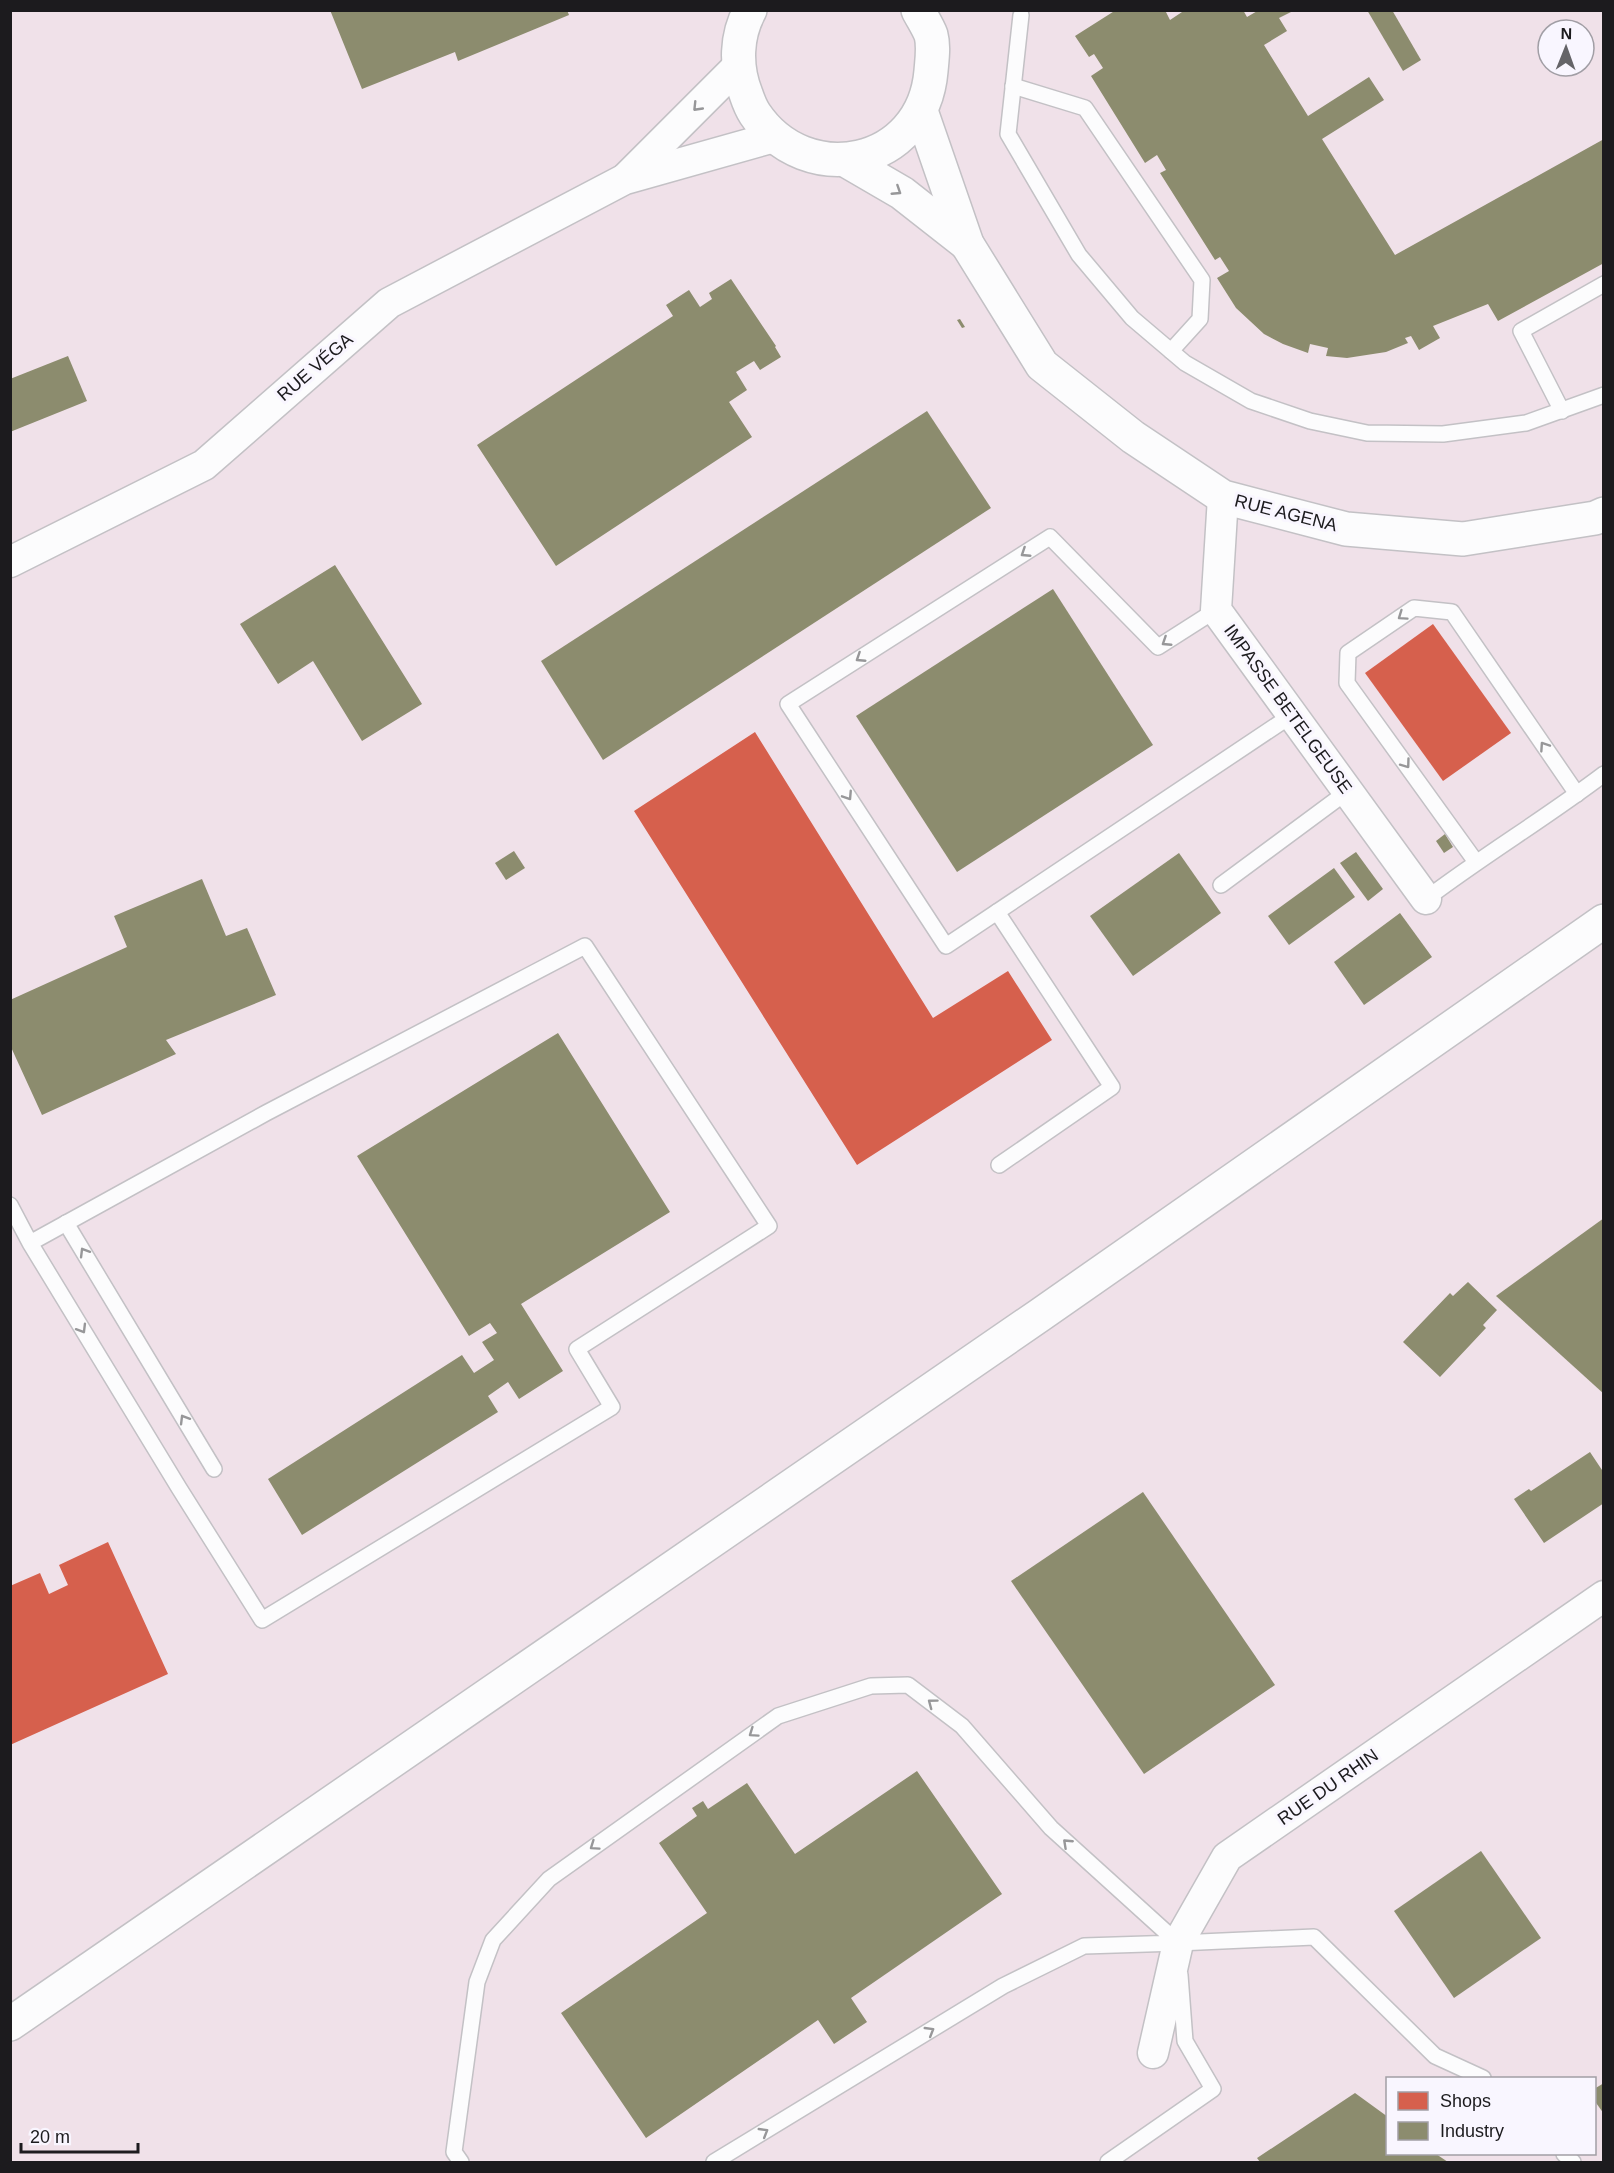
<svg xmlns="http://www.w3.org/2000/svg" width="1614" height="2173" viewBox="0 0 1614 2173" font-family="Helvetica,sans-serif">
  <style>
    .industrial { fill: #f0e1e9; fill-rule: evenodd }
    .shops { fill: #d6604d }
    .industry { fill: #8c8c6e }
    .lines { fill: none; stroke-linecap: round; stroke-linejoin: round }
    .lane-casing { stroke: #c3c1c5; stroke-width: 18 }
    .street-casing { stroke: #c3c1c5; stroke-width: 33 }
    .secondary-casing { stroke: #c3c1c5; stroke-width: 36 }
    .primary-casing { stroke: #c3c1c5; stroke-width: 36 }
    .lane { stroke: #fcfcfd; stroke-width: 15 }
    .street { stroke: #fcfcfd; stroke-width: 30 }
    .secondary { stroke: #fcfcfd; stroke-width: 33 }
    .primary { stroke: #fcfcfd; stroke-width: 33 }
    .oneway { stroke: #979799 }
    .labels { text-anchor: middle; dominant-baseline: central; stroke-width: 6; stroke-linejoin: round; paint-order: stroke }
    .street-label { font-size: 18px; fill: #1c1b1e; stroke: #f9f6ff }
  </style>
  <rect width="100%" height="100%" fill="#edebf0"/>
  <path class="industrial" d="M11,11H1603V2162H11ZM1548,30H1584V66H1548ZM1388,2078H1594V2154H1388Z"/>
  <g class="shops">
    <polygon points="1433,624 1511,733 1443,781 1365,673"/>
    <polygon points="755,732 933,1018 1008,971 1052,1040 857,1165 634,811"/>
    <polygon points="108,1542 168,1674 10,1745 10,1586 40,1573 49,1594 68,1585 59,1565"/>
  </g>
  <g class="industry">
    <polygon points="330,10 567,10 569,15 458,61 455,52 362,89"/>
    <polygon points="1116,10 1165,10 1170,20 1185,10 1243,10 1247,17 1259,10 1295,10 1279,18 1287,31 1264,45 1308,116 1369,77 1384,100 1322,139 1395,255 1604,139 1604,263 1498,321 1488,304 1433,326 1440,338 1419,350 1411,336 1405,338 1408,343 1386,352 1347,358 1326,356 1328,348 1310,344 1308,353 1283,344 1264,334 1236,308 1217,278 1229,271 1220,257 1215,260 1160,173 1166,170 1157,155 1145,163 1091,76 1103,68 1094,54 1089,57 1075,36"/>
    <polygon points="1367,10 1392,10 1421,60 1403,71"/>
    <polygon points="731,279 776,346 775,347 781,357 760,370 754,361 736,372 747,390 729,402 752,437 556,566 477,445 673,316 666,305 689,290 700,307 712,299 709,293"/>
    <polygon points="960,319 965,327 962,328 957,320"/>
    <polygon points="68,356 87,401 10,432 10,379"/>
    <polygon points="927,411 991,508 603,760 541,661"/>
    <polygon points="335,565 422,704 362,741 313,661 278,684 240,624"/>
    <polygon points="1053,589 1153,745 957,872 856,716"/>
    <polygon points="1445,834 1453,847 1444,853 1436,841"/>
    <polygon points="514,851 525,868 506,880 495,863"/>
    <polygon points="1356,852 1383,889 1368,901 1340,863"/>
    <polygon points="1179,853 1221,913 1133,976 1090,916"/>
    <polygon points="1334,868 1355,897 1289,945 1268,916"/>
    <polygon points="202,879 226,936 247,928 276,995 166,1040 176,1054 42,1115 10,1045 10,1000 127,947 114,916"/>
    <polygon points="1400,913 1432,957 1364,1005 1334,962"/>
    <polygon points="558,1033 670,1212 521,1304 563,1371 519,1399 508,1382 488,1396 498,1412 302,1535 268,1479 462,1355 474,1373 494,1360 482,1342 497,1333 490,1323 469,1336 357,1156"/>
    <polygon points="1604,1218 1604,1394 1496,1296"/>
    <polygon points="1468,1282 1497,1310 1483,1325 1486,1328 1440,1377 1403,1342 1450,1293 1453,1296"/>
    <polygon points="1590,1452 1604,1473 1604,1503 1544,1543 1514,1499 1529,1489 1531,1491"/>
    <polygon points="1143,1492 1275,1685 1144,1774 1011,1581"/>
    <polygon points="917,1771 1002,1894 851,1998 867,2022 834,2044 818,2020 646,2138 561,2013 707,1913 659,1843 697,1816 692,1808 703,1801 708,1809 747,1783 795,1854"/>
    <polygon points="1481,1851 1541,1938 1454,1998 1394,1911"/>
    <polygon points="1604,2083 1604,2114 1594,2100 1594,2089"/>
    <polygon points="1355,2093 1388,2117 1388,2154 1436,2154 1448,2162 1260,2162 1257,2158"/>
  </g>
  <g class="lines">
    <g class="lane-casing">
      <g id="lane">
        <polyline points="1021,15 1008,134 1079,255 1132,318 1185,363 1251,401 1310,421 1367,433 1443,434 1526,423 1604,395"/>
        <polyline points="1013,86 1085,108 1202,280 1200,319 1171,351"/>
        <polyline points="1562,411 1521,331 1604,284"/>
        <polyline points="1216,610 1158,647 1050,537 788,704 946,946 1292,715"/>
        <polyline points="1476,862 1347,683 1348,653 1414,608 1452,612 1577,794"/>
        <polyline points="1221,885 1348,791"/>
        <path d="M1426,899C1484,855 1546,818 1604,774"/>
        <polyline points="997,912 1112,1087 999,1165"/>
        <polyline points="10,1205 30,1243 266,1113 585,946 769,1226 577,1349 612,1407 262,1620 179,1488 30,1243"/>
        <polyline points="66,1223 214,1469"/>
        <polyline points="1178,1945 1178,1943 1314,1937 1435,2056 1483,2078"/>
        <polyline points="1564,2154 1573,2162"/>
        <polyline points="461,2162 454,2152 477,1982 493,1940 549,1879 778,1716 871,1686 908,1685 962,1726 1051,1828 1178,1943 1084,1946 1003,1986 714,2162"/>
        <polyline points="1108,2162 1213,2089 1185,2041 1180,1975"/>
      </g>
    </g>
    <g class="street-casing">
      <g id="street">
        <polyline points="627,177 738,66"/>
        <polyline points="1223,497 1216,610 1426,899"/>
        <polyline points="10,562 204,465 389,303 625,179 774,137"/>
        <polyline points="1153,2053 1178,1943 1227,1857 1604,1596"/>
      </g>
    </g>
    <g class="secondary-casing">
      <g id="secondary">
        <path d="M750,10C736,36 735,66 746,94C748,100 751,108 755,114C806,190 923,167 931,71C932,59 934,46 931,35C928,27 922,18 918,10"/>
        <polyline points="921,111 967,244 1042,365 1133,437 1223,497 1346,529 1463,539 1595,518 1604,514"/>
        <polyline points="847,161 902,193 967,244"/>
      </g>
    </g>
    <g class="primary-casing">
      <polyline id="primary" points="10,2024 1040,1315 1604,921"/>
    </g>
    <use href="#lane" class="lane"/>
    <use href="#street" class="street"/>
    <use href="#secondary" class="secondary"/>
    <use href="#primary" class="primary"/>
  </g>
  <defs><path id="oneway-chevron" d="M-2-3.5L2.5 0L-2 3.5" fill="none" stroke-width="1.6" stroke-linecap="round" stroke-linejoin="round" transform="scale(1.5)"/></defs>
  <g class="oneway">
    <use href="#oneway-chevron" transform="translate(697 107) rotate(134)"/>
    <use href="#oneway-chevron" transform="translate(897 191) rotate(33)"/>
    <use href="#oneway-chevron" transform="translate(1025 553) rotate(147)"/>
    <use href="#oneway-chevron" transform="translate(1402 616) rotate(145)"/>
    <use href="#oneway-chevron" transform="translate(1166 642) rotate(147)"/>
    <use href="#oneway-chevron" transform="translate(860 658) rotate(147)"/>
    <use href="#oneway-chevron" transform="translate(1544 746) rotate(-124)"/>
    <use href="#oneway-chevron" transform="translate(1406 764) rotate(54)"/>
    <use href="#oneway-chevron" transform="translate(848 796) rotate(57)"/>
    <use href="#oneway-chevron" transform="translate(84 1252) rotate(-121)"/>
    <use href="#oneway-chevron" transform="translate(82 1329) rotate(59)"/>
    <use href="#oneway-chevron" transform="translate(184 1419) rotate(-121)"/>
    <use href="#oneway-chevron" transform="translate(932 1703) rotate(-143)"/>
    <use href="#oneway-chevron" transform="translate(753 1733) rotate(145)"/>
    <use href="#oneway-chevron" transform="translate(1067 1843) rotate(-137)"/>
    <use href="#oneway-chevron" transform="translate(594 1846) rotate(145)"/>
    <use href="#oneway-chevron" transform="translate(930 2031) rotate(-31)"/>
    <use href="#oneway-chevron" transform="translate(764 2132) rotate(-31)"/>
  </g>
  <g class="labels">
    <g class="street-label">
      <text transform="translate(315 367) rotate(-41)">RUE VÉGA</text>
      <text transform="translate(1286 513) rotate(14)">RUE AGENA</text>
      <text transform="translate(1288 709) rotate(54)">IMPASSE BETELGEUSE</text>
      <text transform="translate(1328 1787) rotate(-35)">RUE DU RHIN</text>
    </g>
  </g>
  <rect width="1614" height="2173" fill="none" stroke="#1c1b1e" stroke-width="24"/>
  <rect x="1386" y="2077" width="210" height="78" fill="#f9f6ff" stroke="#a19ea5" stroke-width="1.5"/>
  <rect x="1398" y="2092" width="30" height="18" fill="#d6604d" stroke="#a19ea5" stroke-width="1.5"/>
  <text x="1440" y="2107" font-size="18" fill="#1c1b1e">Shops</text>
  <rect x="1398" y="2122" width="30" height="18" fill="#8c8c6e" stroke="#a19ea5" stroke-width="1.5"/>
  <text x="1440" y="2137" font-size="18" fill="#1c1b1e">Industry</text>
  <g transform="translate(1566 48) rotate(1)"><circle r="28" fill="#f9f6ff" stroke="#a19ea5" stroke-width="1.5"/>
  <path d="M0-4.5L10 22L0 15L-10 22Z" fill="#656468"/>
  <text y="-9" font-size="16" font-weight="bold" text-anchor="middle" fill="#1c1b1e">N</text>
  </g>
  <path d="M21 2143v9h117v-9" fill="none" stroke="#1c1b1e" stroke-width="3"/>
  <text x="30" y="2143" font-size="18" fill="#1c1b1e" stroke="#f9f6ff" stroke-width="4.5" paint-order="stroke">20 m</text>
</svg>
